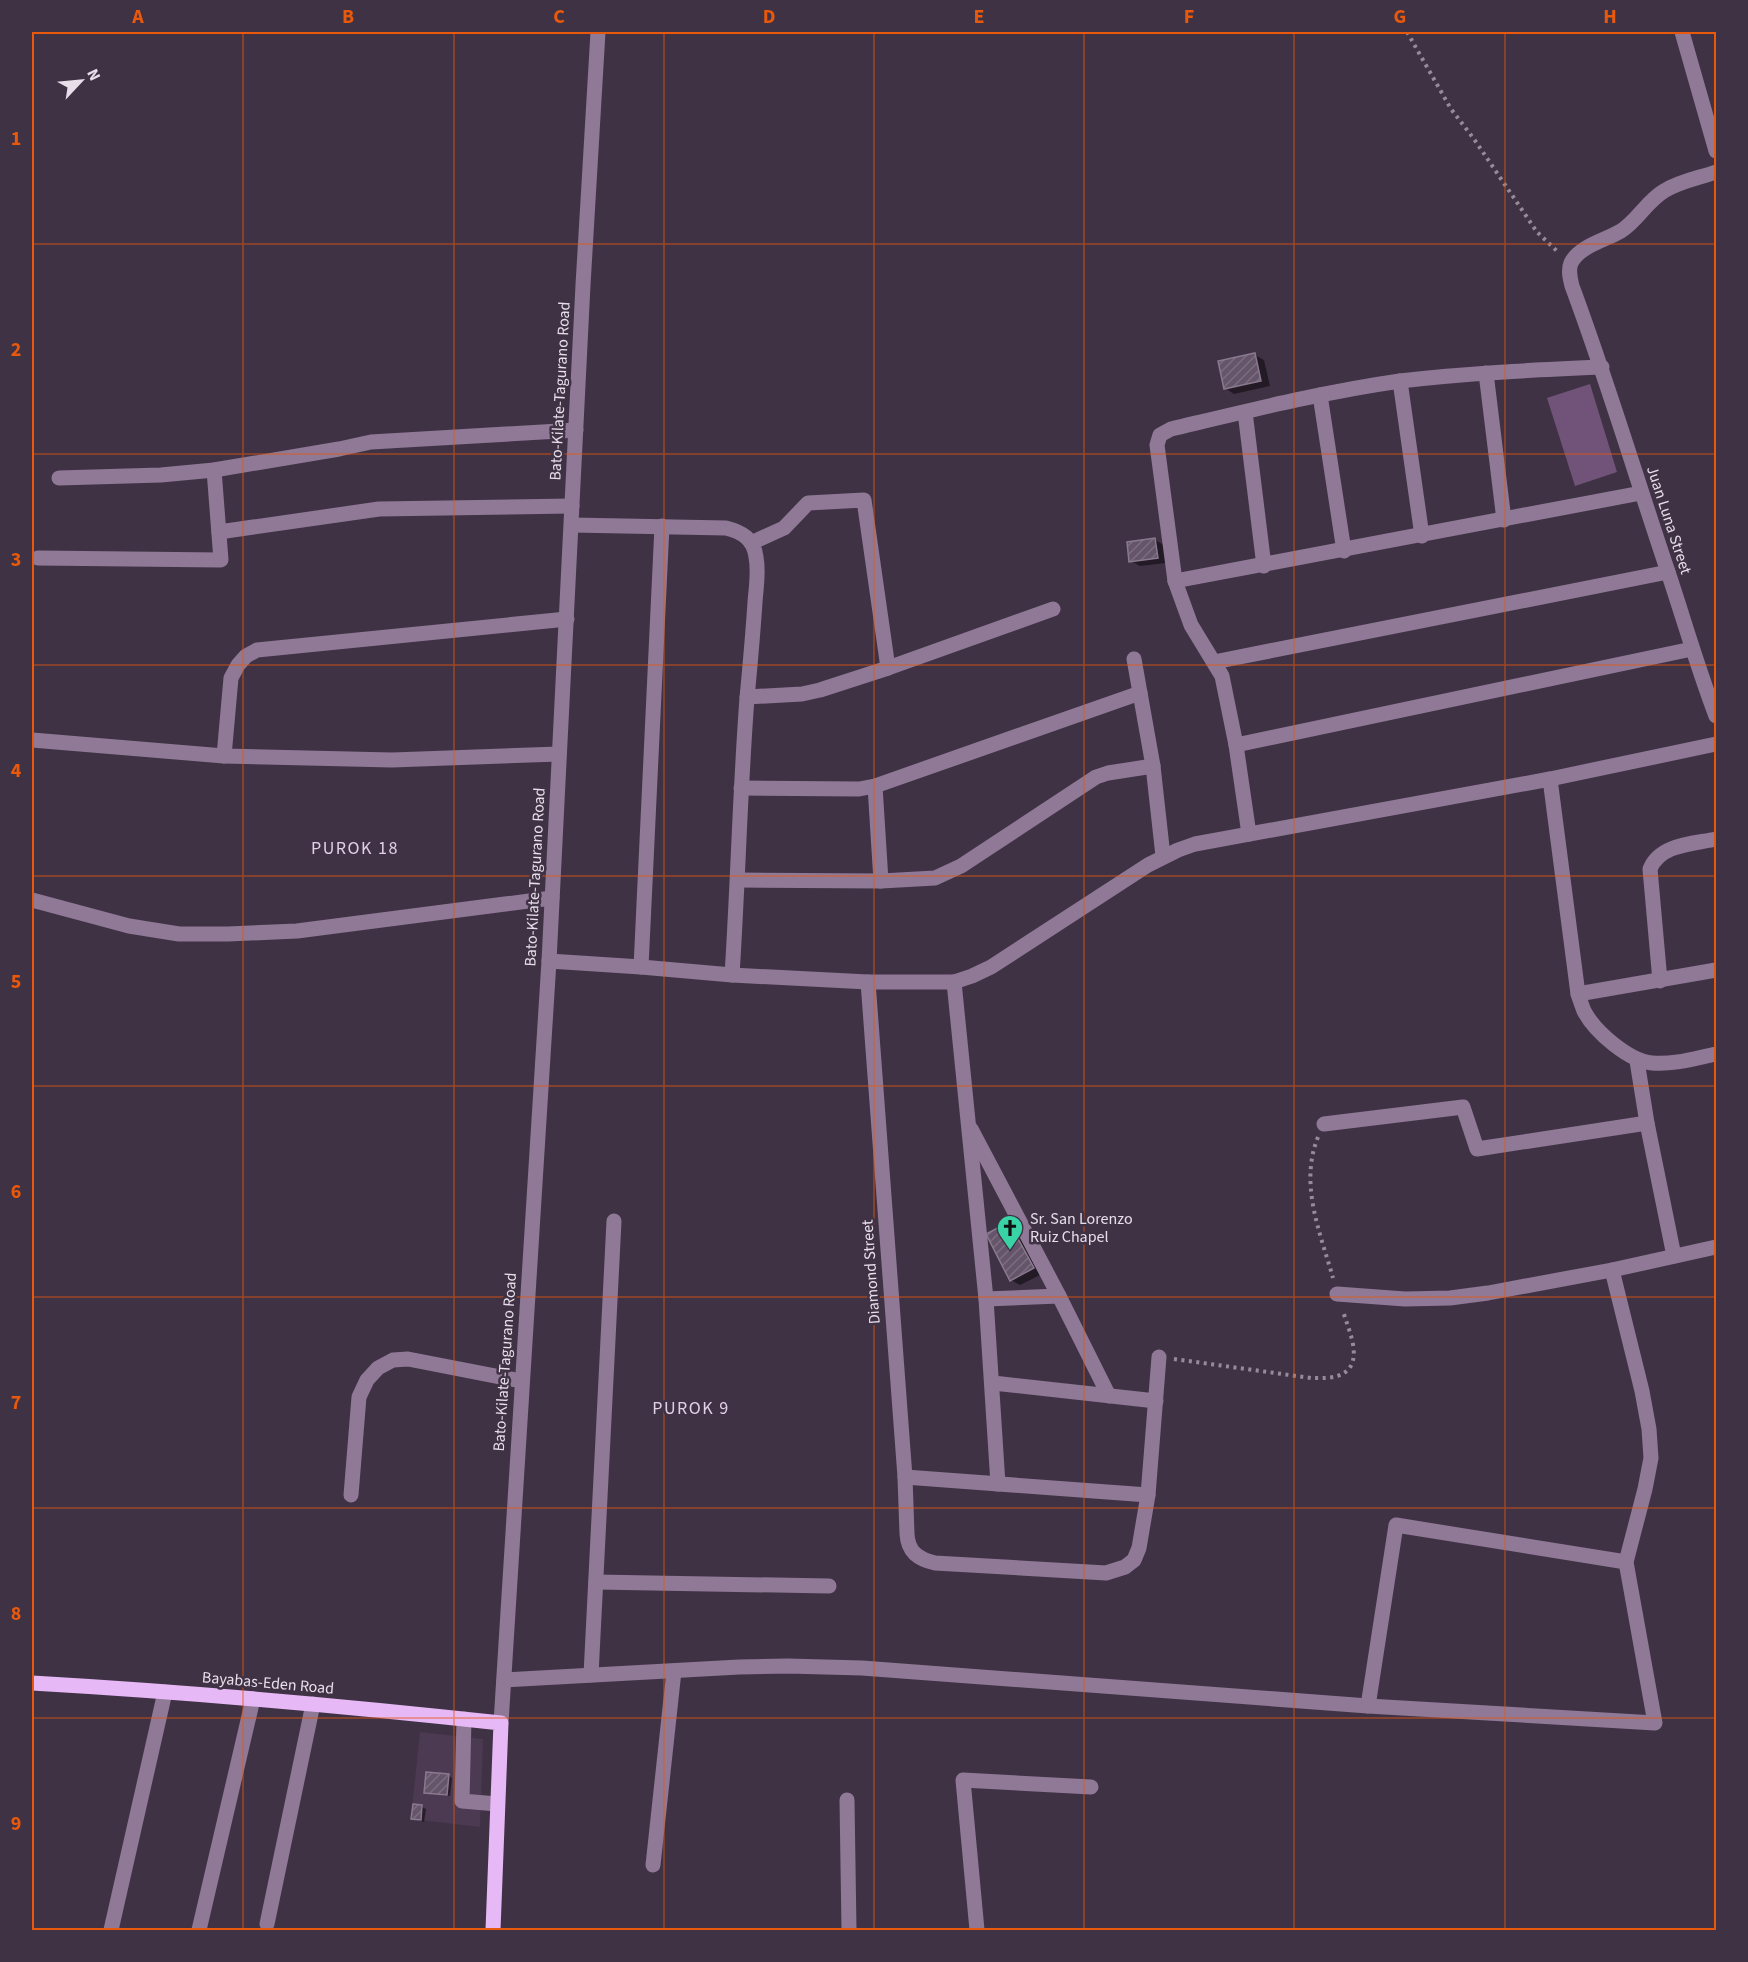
<svg xmlns="http://www.w3.org/2000/svg" width="1748" height="1962" viewBox="0 0 1748 1962" font-family="'Source Sans 3',sans-serif">
  <style>
    .built { fill: #4c3952 }
    .pitch { fill: #71537a }
    .shadow { fill: #0007 }
    .building { fill: url(#building-hatch); stroke: #8a798f; stroke-width: 1.5 }
    .lines { fill: none; stroke-linecap: round; stroke-linejoin: round }
    .path { stroke: #978b9b; stroke-width: 4; stroke-dasharray: 3 4.5; stroke-linecap: butt }
    .minor { stroke: #8f7996; stroke-width: 15 }
    .major { stroke: #e6b8f5; stroke-width: 15 }
    .grid { fill: none; stroke: #e8590c; stroke-width: 1.5; stroke-opacity: 0.55 }
    .labels { text-anchor: middle; dominant-baseline: central; stroke-width: 5; stroke-linejoin: round; paint-order: stroke }
    .street-label { font-size: 16px; fill: #e7deea; stroke: #403245 }
    .poi-label { font-size: 16px; fill: #e7deea; stroke: #403245; text-anchor: start }
    .neighbourhood-label { font-size: 18px; letter-spacing: 1.5px; fill: #e1cfe7; stroke: #403245 }
    .neatline { fill: none; stroke: #e8590c; stroke-width: 2 }
    .grid-label { font-size: 20px; text-anchor: middle; font-weight: bold; fill: #e8590c }
  </style>
  <defs>
    <pattern id="building-hatch" width="6" height="6" patternUnits="userSpaceOnUse" patternTransform="scale(1.5)"><rect width="6" height="6" fill="#65556a"/><path d="M-1 1l2-2M0 6l6-6M5 7l2-2" fill="none" stroke="#7b6d7f"/></pattern>
  </defs>
  <rect width="100%" height="100%" fill="#403245"/>
  <polygon class="built" points="420,1732 483,1739 480,1827 411,1819"/>
  <polygon class="pitch" points="1590,384 1617,472 1575,486 1547,398"/>
  <g class="shadow">
    <polygon points="1255,355 1264,360 1270,386 1234,394 1225,388"/>
    <polygon points="1155,540 1164,545 1166,563 1140,566 1131,561"/>
    <polygon points="1009,1224 1018,1229 1042,1274 1020,1285 1011,1280"/>
    <polygon points="448,1775 452,1778 450,1796 430,1794 426,1792"/>
    <polygon points="422,1807 426,1809 424,1822 413,1818"/>
  </g>
  <g class="building">
    <polygon points="1255,353 1261,381 1224,389 1218,361"/>
    <polygon points="1155,538 1158,558 1129,562 1127,542"/>
    <polygon points="1009,1222 1034,1268 1010,1281 986,1234"/>
    <polygon points="426,1772 449,1774 447,1795 424,1793"/>
    <polygon points="413,1804 422,1805 421,1820 411,1819"/>
  </g>
  <g class="lines">
    <g class="path">
      <polyline points="1407,32 1451,109 1474,139 1537,232 1559,253"/>
      <path d="M1318,1137C1299,1184 1320,1232 1333,1278"/>
      <path d="M1174,1359L1311,1378C1321,1378 1335,1379 1344,1373C1364,1360 1348,1329 1343,1311"/>
    </g>
    <g class="minor">
      <polyline points="1682,32 1716,151"/>
      <path d="M1716,172C1699,178 1680,181 1664,191C1647,201 1638,220 1621,231C1606,240 1579,246 1571,263C1568,270 1570,278 1572,286C1607,380 1636,477 1668,572C1684,620 1698,669 1716,716"/>
      <polyline points="1486,373 1504,520"/>
      <polyline points="1400,381 1422,536"/>
      <polyline points="1320,395 1344,551"/>
      <polyline points="1245,412 1264,566"/>
      <polyline points="59,478 161,475 214,470 339,449 371,442 576,430"/>
      <path d="M572,525L726,528C742,532 754,539 756,557C759,572 756,588 755,602C753,634 750,666 747,698C740,790 738,882 732,975"/>
      <polyline points="219,532 379,509 572,506"/>
      <polyline points="751,543 784,528 808,503 864,500 888,668"/>
      <polyline points="38,558 221,560 214,470"/>
      <polyline points="1175,581 1641,493"/>
      <polyline points="1134,659 1153,766 1163,856"/>
      <polyline points="1214,662 1668,572"/>
      <polyline points="747,697 802,694 820,690 888,668 1053,609"/>
      <polyline points="32,740 224,756 392,760 559,754"/>
      <polyline points="1236,745 1692,649"/>
      <polyline points="224,756 231,678 238,665 246,656 257,650 567,619"/>
      <path d="M1550,779L1578,994C1580,1000 1582,1006 1584,1011C1595,1032 1629,1061 1652,1063C1674,1065 1696,1058 1716,1054"/>
      <polyline points="875,786 881,881"/>
      <polyline points="741,788 859,789 875,786 1140,693"/>
      <path d="M1249,834L1236,745L1222,676L1191,625L1175,581L1157,445L1160,435L1171,429C1247,411 1323,392 1400,381C1467,373 1535,370 1602,367"/>
      <polyline points="738,880 881,881 935,878 961,866 1096,777 1108,773 1153,766"/>
      <polyline points="32,900 129,926 179,934 228,934 297,931 552,898"/>
      <polyline points="549,961 641,967 732,975 868,982 954,982 972,976 991,967 1148,865 1178,850 1195,844 1550,779 1716,744"/>
      <polyline points="641,967 662,526"/>
      <path d="M1660,981L1650,869C1660,844 1693,844 1716,839"/>
      <path d="M868,982L905,1477L907,1534C908,1552 918,1559 935,1563L1106,1573L1125,1567L1134,1560L1139,1548L1148,1495L1159,1357"/>
      <polyline points="954,982 986,1299 998,1484"/>
      <polyline points="1578,994 1716,970"/>
      <polyline points="1637,1061 1647,1123 1674,1256"/>
      <polyline points="1324,1124 1463,1107 1477,1149 1647,1123"/>
      <polyline points="971,1129 1059,1296 1109,1396"/>
      <polyline points="1337,1294 1405,1299 1450,1298 1488,1293 1612,1270 1716,1247"/>
      <polyline points="986,1299 1059,1296"/>
      <polyline points="993,1383 1156,1401"/>
      <polyline points="905,1477 1148,1495"/>
      <polyline points="351,1495 359,1397 367,1380 378,1368 393,1360 408,1359 521,1381"/>
      <polyline points="596,1582 829,1586"/>
      <polyline points="591,1675 614,1221"/>
      <polyline points="504,1680 739,1667 788,1666 862,1668 1368,1706 1655,1723 1626,1562 1645,1489 1651,1458 1649,1429 1642,1391 1612,1270"/>
      <polyline points="1368,1706 1396,1525 1626,1562"/>
      <polyline points="464,1719 462,1801 497,1804"/>
      <polyline points="501,1723 549,961 583,285 598,32"/>
      <polyline points="847,1800 849,1930"/>
      <polyline points="653,1865 674,1671"/>
      <polyline points="267,1924 313,1704"/>
      <polyline points="111,1930 165,1692"/>
      <polyline points="199,1930 253,1699"/>
      <polyline points="977,1930 963,1780 1091,1787"/>
    </g>
    <path class="major" d="M32,1683C188,1692 345,1706 501,1723L493,1930"/>
  </g>
  <path class="grid" d="M243,32V1930M454,32V1930M664,32V1930M874,32V1930M1084,32V1930M1294,32V1930M1505,32V1930M32,244H1716M32,454H1716M32,665H1716M32,876H1716M32,1086H1716M32,1297H1716M32,1508H1716M32,1718H1716"/>
  <defs>
    <g id="church-pin" transform="scale(1.35)"><path d="M0 17L-7.5 6A9.5 9.5 0 1 1 7.5 6Z" fill="#38d4a6" stroke="#403245"/><path d="M-1.2-6h2.4v3.5h3.3v2.4h-3.3V6h-2.4V-.1h-3.3v-2.4h3.3Z" fill="#111"/></g>
  </defs>
  <g fill-rule="evenodd">
    <use href="#church-pin" x="1010" y="1228"/>
  </g>
  <g class="labels">
    <g class="street-label">
      <text transform="translate(560 391) rotate(-87)">Bato-Kilate-Tagurano Road</text>
      <text transform="translate(1669 520) rotate(72)">Juan Luna Street</text>
      <text transform="translate(535 877) rotate(-87)">Bato-Kilate-Tagurano Road</text>
      <text transform="translate(871 1272) rotate(-94)">Diamond Street</text>
      <text transform="translate(505 1362) rotate(-86)">Bato-Kilate-Tagurano Road</text>
      <text transform="translate(268 1683) rotate(5)">Bayabas-Eden Road</text>
    </g>
    <g class="poi-label">
      <text x="1030" y="1219">Sr. San Lorenzo<tspan x="1030" dy="18">Ruiz Chapel</tspan></text>
    </g>
    <g class="neighbourhood-label">
      <text x="355" y="848">PUROK 18</text>
      <text x="691" y="1408">PUROK 9</text>
    </g>
  </g>
  <rect width="1748" height="1962" fill="none" stroke="#403245" stroke-width="66"/>
  <g transform="translate(81 81) rotate(64)" stroke="#403245" stroke-width="4.5" paint-order="stroke">
  <path d="M0-4.5L10 22L0 15L-10 22Z" fill="#e7deea"/>
  <text y="-9" font-size="16" font-weight="bold" text-anchor="middle" fill="#e7deea">N</text>
  </g>
  <rect x="33" y="33" width="1682" height="1896" class="neatline"/>
  <g class="grid-label">
    <text x="138" y="23">A</text>
    <text x="348" y="23">B</text>
    <text x="559" y="23">C</text>
    <text x="769" y="23">D</text>
    <text x="979" y="23">E</text>
    <text x="1189" y="23">F</text>
    <text x="1400" y="23">G</text>
    <text x="1610" y="23">H</text>
    <text x="16" y="145">1</text>
    <text x="16" y="356">2</text>
    <text x="16" y="566">3</text>
    <text x="16" y="777">4</text>
    <text x="16" y="988">5</text>
    <text x="16" y="1198">6</text>
    <text x="16" y="1409">7</text>
    <text x="16" y="1620">8</text>
    <text x="16" y="1830">9</text>
  </g>
</svg>
